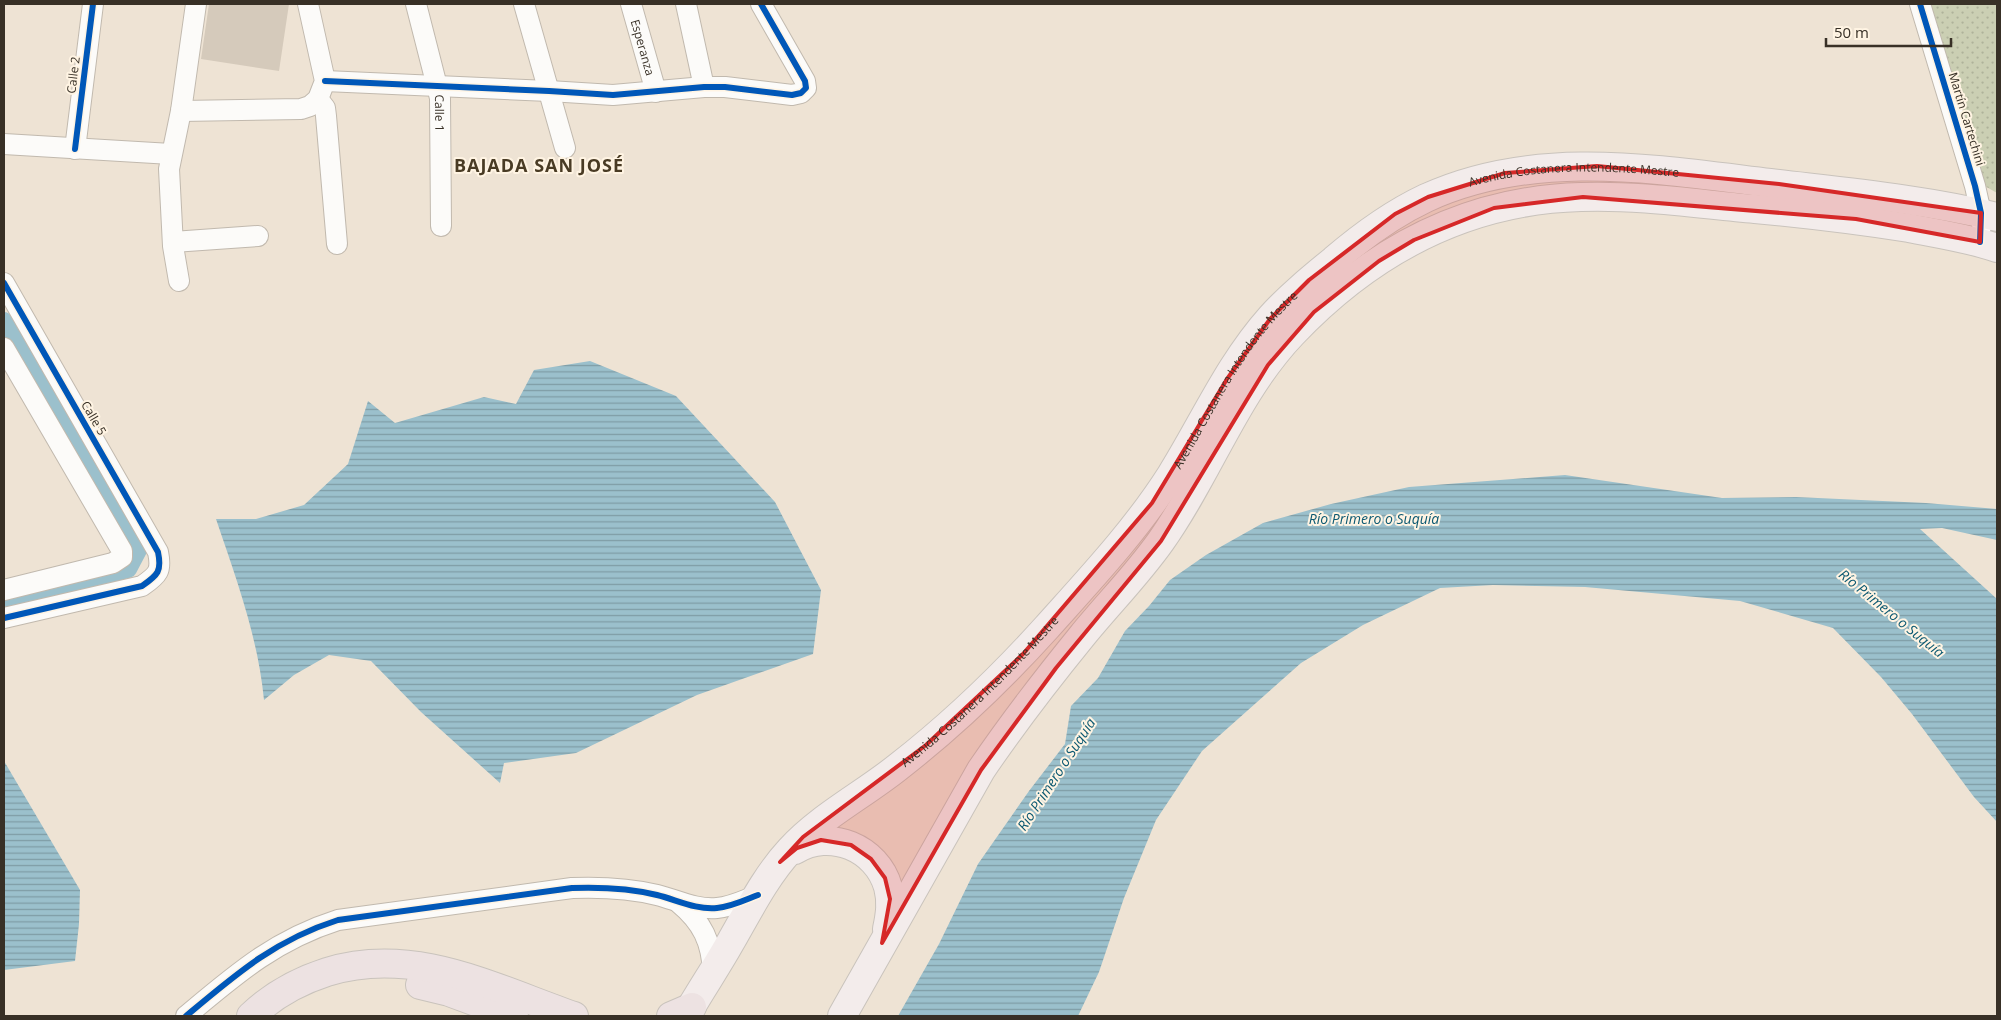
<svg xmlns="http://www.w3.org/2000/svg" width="2001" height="1020" viewBox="0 0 2001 1020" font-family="'Open Sans',sans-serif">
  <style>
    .park { fill: url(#park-dots) }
    .water { fill: url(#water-rules) }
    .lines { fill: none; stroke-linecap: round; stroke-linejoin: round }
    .canal { stroke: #9bc0cc; stroke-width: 18 }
    .building { fill: #d5cabb }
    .minor-casing { stroke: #c1b9ae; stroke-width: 22 }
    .primary-casing { stroke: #c9c3bc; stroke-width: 30 }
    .motorway-casing { stroke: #c9c3bc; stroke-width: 30 }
    .minor { stroke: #fcfbf9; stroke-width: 20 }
    .primary { stroke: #f3eceb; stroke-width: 28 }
    .motorway { stroke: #ede2e2; stroke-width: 28 }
    .cycleway-casing { stroke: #fff4e3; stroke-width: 9 }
    .cycleway { stroke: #0057b8; stroke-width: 6 }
    .marked { fill: #d62828; fill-opacity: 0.2; stroke: #d62828; stroke-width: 4; stroke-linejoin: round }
    .labels { text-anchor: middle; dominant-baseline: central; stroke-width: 4; stroke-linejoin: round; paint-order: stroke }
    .street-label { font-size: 12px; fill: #383026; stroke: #fff4e3 }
    .water-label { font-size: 14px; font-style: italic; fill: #0b5871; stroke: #fff4e3 }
    .district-label { font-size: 18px; font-weight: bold; letter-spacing: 1px; fill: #493b24; stroke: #fff4e3 }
  </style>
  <defs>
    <pattern id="park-dots" width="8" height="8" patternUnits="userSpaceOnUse" patternTransform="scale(1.25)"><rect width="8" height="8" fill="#cbcfb3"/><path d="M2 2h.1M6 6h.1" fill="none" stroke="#afb29a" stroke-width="1.8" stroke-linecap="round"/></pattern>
    <pattern id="water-rules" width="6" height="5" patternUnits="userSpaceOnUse" patternTransform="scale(1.25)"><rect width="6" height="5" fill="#9bc0cc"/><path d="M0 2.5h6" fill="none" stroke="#7f9ca5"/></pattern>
  </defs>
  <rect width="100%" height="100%" fill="#eee3d4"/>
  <polygon class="park" points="1930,4 1997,4 1997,193 1983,185"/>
  <g class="water">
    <path d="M590,361L676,396L775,502L821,590L813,654L697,695L576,753L504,763L500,783L421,712L371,661L329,655L294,675L264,700C258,637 236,578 216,519H256L304,505L348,464L368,401L395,423L484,397L516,404L534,370Z"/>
    <polygon points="1565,475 1722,498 1796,497 1926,503 1997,509 1997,540 1942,528 1920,529 1997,599 1997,822 1974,797 1912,714 1881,677 1833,628 1740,601 1585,587 1493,585 1440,588 1363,625 1301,663 1202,751 1156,820 1124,898 1099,972 1078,1016 898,1016 939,944 978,864 1029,791 1065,744 1071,706 1098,678 1125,631 1149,606 1170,580 1206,555 1263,523 1331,504 1409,487"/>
    <polygon points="4,761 80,890 79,924 75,961 4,970"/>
  </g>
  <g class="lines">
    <polyline class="canal" points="4,321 138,550 128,569 4,602"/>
  </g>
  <polygon class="building" points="209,4 289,4 279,71 201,59"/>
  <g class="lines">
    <g class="minor-casing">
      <g id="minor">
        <path id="s1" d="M416,4L440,98L441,226"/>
        <polyline points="524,4 565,148"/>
        <path id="s2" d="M631,4L656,92"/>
        <polyline points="686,4 704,87"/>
        <polyline points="1920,4 1975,186 1981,213 1982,225"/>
        <polyline points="325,81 549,91 613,95 704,87 725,87 792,95 801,93 806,88 805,81 761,4"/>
        <polyline points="318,99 325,108 326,116 337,244"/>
        <polyline points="181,111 301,109 310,106 318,99 325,81 308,4"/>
        <polyline points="4,144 171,154"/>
        <polyline points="75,149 93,4"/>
        <polyline points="173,242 258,236"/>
        <polyline points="179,281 173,246 169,169 181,111 196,4"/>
        <path d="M4,283L158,552C162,571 158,575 142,586L4,618"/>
        <polyline points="4,348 122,551 122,557 113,563 4,590"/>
        <path d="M679,903C702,922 712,942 713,973"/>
        <path d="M186,1016C236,974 275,940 338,920L572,888C600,887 629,888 657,895C677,900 696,910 717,908C731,907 745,900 758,895"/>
      </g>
    </g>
    <g class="primary-casing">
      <g id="primary">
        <path d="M795,850C830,828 877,848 888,887C892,902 890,915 887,929"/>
        <path id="s3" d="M686,1016C700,991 716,968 730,943C748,912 765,877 790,850C820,817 863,795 898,767C952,725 1001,678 1047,627C1090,579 1136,530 1171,475C1204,422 1229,364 1271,317C1290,296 1312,278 1334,260C1362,236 1392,214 1426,198C1535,148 1655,169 1770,183C1845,192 1923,199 1997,217"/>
        <path d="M842,1016L981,770C1013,723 1047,679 1082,636C1108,604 1137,575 1161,541C1208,475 1235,394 1292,334C1370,252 1466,200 1581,197C1639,195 1698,204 1755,209C1807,214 1858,220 1909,228C1939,234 1968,238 1997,248"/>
      </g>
    </g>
    <g class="motorway-casing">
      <g id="motorway">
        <polyline points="420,985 449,992 514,1016"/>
        <path d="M251,1016C272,996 299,981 327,972C414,945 493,988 574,1016"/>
        <polyline points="671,1016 692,1007"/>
      </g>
    </g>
    <use href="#minor" class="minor"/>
    <use href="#primary" class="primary"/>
    <use href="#motorway" class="motorway"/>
    <g class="cycleway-casing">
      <g id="cycleway">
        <polyline points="1920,4 1975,186 1981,213 1980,242"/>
        <polyline points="325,81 549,91 613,95 704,87 725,87 792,95 801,93 806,88 805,81 761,4"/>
        <polyline points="75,149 93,4"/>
        <path d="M4,283L158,552C162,571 158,575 142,586L4,618"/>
        <path d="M186,1016C236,974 275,940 338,920L572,888C600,887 629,888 657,895C677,900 696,910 717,908C731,907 745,900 758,895"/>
      </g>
    </g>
    <use href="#cycleway" class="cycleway"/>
  </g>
  <path class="marked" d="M1597,166L1779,184L1981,213L1980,242L1856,219L1583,197L1494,208L1414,240L1379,261L1314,312L1268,365L1161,541L1056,668L981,770L882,943L890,899L885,878L871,859L851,845L821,840L797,848L780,862L803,837L926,745L1023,654L1152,503L1227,379L1270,319L1309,280L1395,214L1428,197L1505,173Z"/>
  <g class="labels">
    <g class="street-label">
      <text stroke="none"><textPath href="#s2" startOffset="45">Esperanza</textPath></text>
      <text transform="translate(73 75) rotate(-83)">Calle 2</text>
      <text stroke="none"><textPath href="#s1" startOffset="112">Calle 1</textPath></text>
      <text transform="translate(1967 119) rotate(73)">Martín Cartechini</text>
      <text stroke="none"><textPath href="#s3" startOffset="1269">Avenida Costanera Intendente Mestre</textPath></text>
      <text stroke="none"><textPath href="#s3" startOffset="849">Avenida Costanera Intendente Mestre</textPath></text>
      <text transform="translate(94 418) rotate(60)">Calle 5</text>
      <text stroke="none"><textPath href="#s3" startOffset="444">Avenida Costanera Intendente Mestre</textPath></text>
    </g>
    <g class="water-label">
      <text x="1374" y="518">Río Primero o Suquía</text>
      <text transform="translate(1892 613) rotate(39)">Río Primero o Suquía</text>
      <text transform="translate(1056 774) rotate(-57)">Río Primero o Suquía</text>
    </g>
    <g class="district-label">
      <text x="539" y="165">BAJADA SAN JOSÉ</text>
    </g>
  </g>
  <rect width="2001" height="1020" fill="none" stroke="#383026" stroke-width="10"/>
  <path d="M1826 38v8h125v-8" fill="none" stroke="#383026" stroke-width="2.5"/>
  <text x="1834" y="38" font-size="15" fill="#383026" stroke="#fff4e3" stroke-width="4" paint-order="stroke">50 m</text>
</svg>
